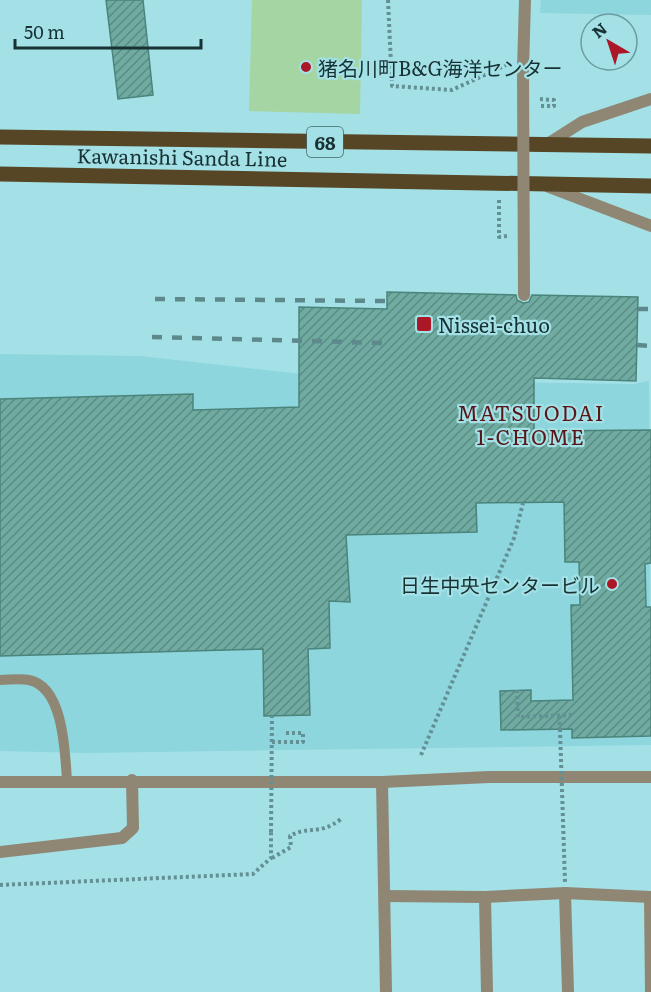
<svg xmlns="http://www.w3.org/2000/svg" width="651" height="992" viewBox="0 0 651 992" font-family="Literata,'Noto Sans JP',serif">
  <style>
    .built { fill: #8dd6dd }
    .grass { fill: #a5d5a2 }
    .building { fill: url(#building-hatch); stroke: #4a847b; stroke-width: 1.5 }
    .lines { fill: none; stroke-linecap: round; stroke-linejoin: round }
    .path { stroke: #639094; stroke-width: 4; stroke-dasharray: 3 3; stroke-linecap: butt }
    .service { stroke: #8f8674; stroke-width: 10 }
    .pedestrian { stroke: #8f8674; stroke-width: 12 }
    .minor { stroke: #8f8674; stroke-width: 12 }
    .tertiary { stroke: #8f8674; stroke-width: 12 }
    .primary { stroke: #574625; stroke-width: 15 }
    .rail { stroke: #5d898d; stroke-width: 4.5; stroke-dasharray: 10 10; stroke-linecap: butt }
    .path-bridge { stroke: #639094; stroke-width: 4; stroke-dasharray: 3 3; stroke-linecap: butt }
    .pedestrian-bridge { stroke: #8f8674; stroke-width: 12 }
    .poi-dot { fill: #ab1726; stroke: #a3e1e7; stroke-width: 2 }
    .labels { text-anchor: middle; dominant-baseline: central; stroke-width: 4.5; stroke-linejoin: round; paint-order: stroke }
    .shield { fill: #a3e1e7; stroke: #426669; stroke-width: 1.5 }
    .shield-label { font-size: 18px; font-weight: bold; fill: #183133 }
    .poi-label { font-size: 20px; fill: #183133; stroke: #a3e1e7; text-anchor: start }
    .street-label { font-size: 20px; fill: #183133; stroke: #a3e1e7 }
    .neighbourhood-label { font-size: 21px; letter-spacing: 1.5px; fill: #5a1517; stroke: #a3e1e7 }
  </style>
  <defs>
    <pattern id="building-hatch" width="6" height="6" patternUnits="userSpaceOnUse" patternTransform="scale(1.5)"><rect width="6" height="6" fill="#70aba1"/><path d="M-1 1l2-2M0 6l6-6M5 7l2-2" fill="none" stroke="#5b8c84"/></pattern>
  </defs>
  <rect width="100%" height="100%" fill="#a3e1e7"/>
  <g class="built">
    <polygon points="541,0 651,0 651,15 540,13"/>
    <polygon points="0,354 140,356 356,380 634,384 649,381 651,745 86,753 0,751"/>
  </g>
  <polygon class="grass" points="252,0 362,0 360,114 249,111"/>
  <g class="building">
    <polygon points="106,0 143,0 153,95 118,99"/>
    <polygon points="387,292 516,295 517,300 523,303 529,302 532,295 638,297 636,381 534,378 534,431 651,430 651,563 645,564 646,607 651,607 651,736 572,738 572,729 501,730 500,691 531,690 531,701 573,700 571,605 580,605 579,562 565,562 564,502 476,503 477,532 346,535 350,602 329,601 330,648 308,649 310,715 264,716 263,649 0,656 0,399 193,394 193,410 299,407 299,307 387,309"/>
  </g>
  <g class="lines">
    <g class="path">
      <polyline points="388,0 392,86 452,90 506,65"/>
      <polyline points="540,99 554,100 554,106 540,106"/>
      <polyline points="499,200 499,237 507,236"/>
      <polyline points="517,690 518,717 572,715"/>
      <polyline points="559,716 560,729"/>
      <polyline points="272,742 303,742 303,733 285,733"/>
      <polyline points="421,755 514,538 523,503"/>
      <path d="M272,858L291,847L290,836C309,825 319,836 341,819"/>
      <polyline points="0,885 253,874 271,858 271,832"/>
    </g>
    <path class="service" d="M0,680C9,680 20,678 29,680C64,687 65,753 67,781"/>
    <polyline class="pedestrian" points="523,69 525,0"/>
    <g class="minor">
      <polyline points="0,852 122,838 133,828 132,780"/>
      <polyline points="565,893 568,992"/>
      <polyline points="385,896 485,897 565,893 651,897"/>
      <polyline points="485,897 487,992"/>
      <polyline points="650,897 651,992"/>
    </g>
    <g class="tertiary">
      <polyline points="546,145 582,122 651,99"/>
      <polyline points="549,187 651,226"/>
      <polyline points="0,782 382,782 489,777 651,777"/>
      <polyline points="382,782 386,992"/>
    </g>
    <g class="primary">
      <polyline points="0,137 651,146"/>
      <polyline points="0,174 651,186"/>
    </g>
    <g class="rail">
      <polyline points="155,299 387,301"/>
      <polyline points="638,309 651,309"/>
      <polyline points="152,337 386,343"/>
      <polyline points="637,345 651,346"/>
    </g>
    <g class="path-bridge">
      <polyline points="560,729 565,882"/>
      <polyline points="271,832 272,716"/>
    </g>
    <polyline class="pedestrian-bridge" points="523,69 524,295"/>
  </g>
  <g class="poi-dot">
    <circle cx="306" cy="67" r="6"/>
    <rect x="416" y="316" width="16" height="16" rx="3"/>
    <circle cx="612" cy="584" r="6"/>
  </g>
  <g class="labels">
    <rect class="shield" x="307" y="127" width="36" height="30" rx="4.5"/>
    <g class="shield-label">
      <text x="325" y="142">68</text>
    </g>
    <g class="poi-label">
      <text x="318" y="67">猪名川町B&amp;G海洋センター</text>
      <text x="438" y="324">Nissei-chuo</text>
      <text x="600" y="584" text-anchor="end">日生中央センタービル</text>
    </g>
    <g class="street-label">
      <text transform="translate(182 156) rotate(1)">Kawanishi Sanda Line</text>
    </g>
    <g class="neighbourhood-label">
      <text x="531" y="411">MATSUODAI<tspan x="531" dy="24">1-CHOME</tspan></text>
    </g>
  </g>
  <g transform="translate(609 42) rotate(321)"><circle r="28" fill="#a3e1e7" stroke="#6b9b9f" stroke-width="1.5"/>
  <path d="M0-4.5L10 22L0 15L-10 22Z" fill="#ab1726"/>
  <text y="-9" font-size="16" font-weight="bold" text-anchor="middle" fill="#183133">N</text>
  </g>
  <path d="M15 39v9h186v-9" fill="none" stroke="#183133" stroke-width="3"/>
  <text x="24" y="39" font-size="18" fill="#183133" stroke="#a3e1e7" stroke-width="4.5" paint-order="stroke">50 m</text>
</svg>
